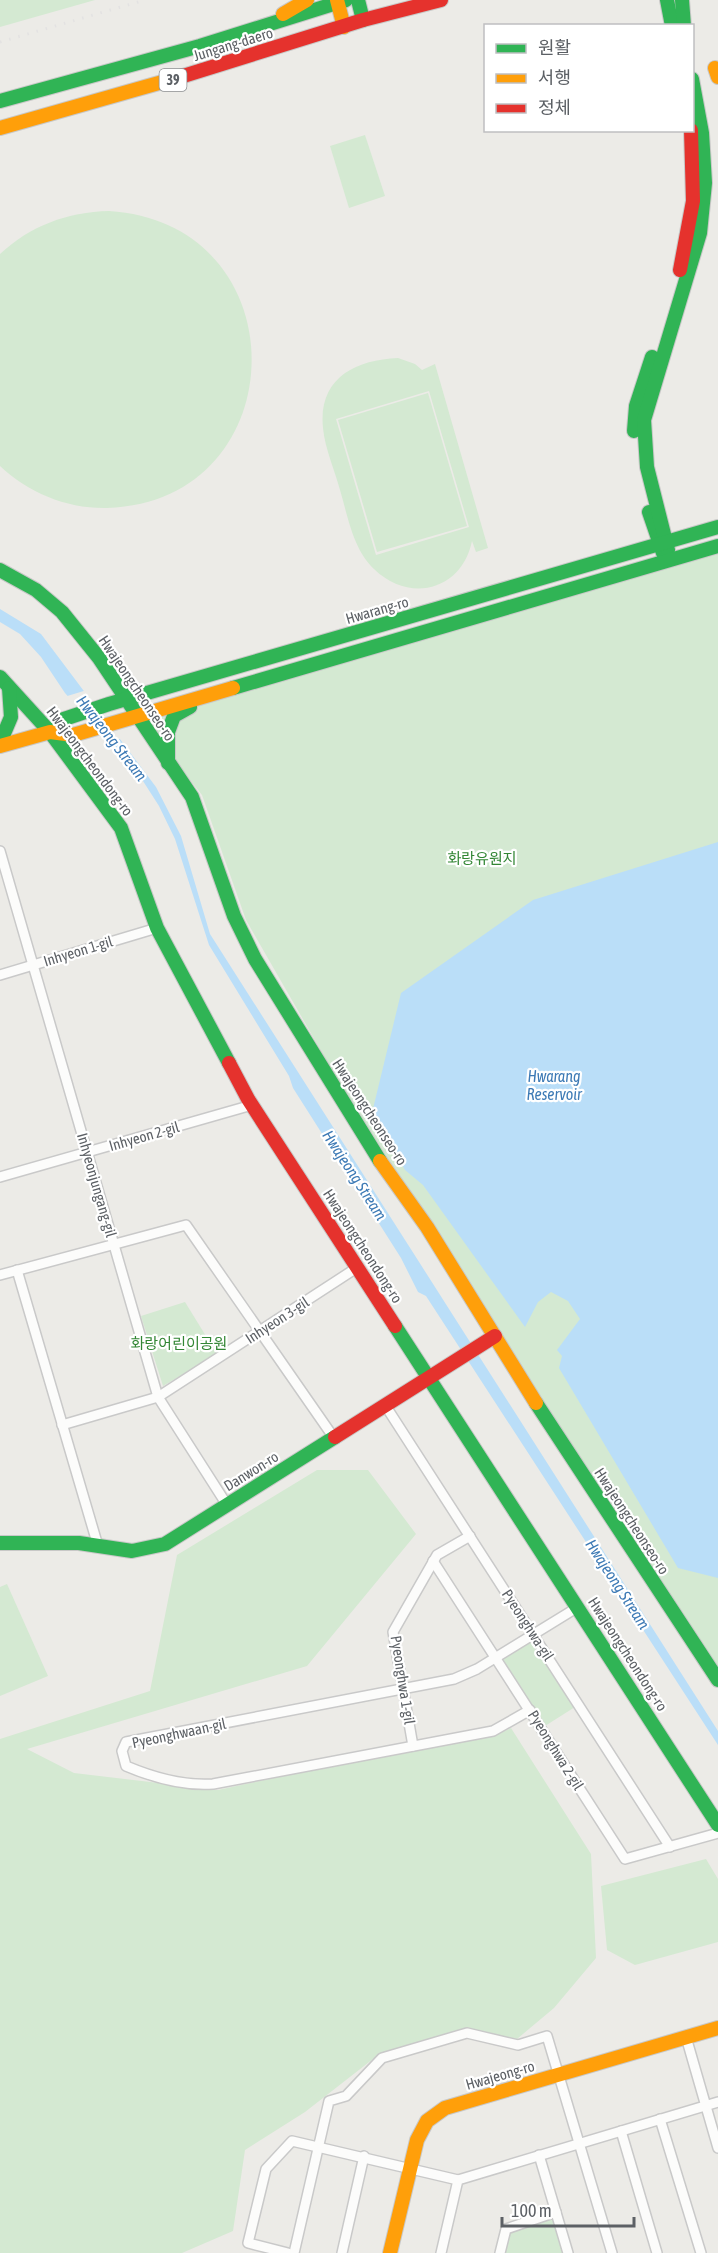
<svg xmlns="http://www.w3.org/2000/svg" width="718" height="2253" viewBox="0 0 718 2253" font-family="'Asap Condensed','Noto Sans KR',sans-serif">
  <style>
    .green { fill: #d4e9d2; fill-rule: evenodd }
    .water { fill: #badef8 }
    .pier { fill: #ecebe7 }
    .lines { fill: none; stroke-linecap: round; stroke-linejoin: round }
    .street-casing { stroke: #c9c9c9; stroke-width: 12 }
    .fast-casing { stroke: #c8c8c7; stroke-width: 16 }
    .slow-casing { stroke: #c8c8c7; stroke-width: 16 }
    .jam-casing { stroke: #c8c8c7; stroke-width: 16 }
    .street { stroke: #fcfcfb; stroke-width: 9 }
    .fast { stroke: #30b455; stroke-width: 14 }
    .slow { stroke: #ff9f0a; stroke-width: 14 }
    .jam { stroke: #e5322d; stroke-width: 14 }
    .rail { stroke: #e3e2e2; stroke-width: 3; stroke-dasharray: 1.5 8; stroke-linecap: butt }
    .labels { text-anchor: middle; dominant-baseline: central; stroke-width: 4.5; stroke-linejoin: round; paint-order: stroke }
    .shield { fill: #fff; stroke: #8d9093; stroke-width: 1.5 }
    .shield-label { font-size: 14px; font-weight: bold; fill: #5c6065 }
    .street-label { font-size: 15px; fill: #5c6065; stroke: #fff }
    .park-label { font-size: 15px; fill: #328634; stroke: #fff }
    .water-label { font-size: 16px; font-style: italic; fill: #3d7ab5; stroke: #fff }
  </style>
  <rect width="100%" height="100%" fill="#ecebe7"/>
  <g class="green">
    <polygon points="0,0 95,0 0,27"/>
    <polygon points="365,135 385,196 349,208 330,146"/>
    <path d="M109,211C302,223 297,502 107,508C68,509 28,493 0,466V254C30,226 67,212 109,211Z"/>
    <path d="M398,358L415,364L422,370L435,364L488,548L476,552L472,541C462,590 410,604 374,569C353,549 348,517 340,490C335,471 325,449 323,428C318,379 354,360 398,358ZM429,391L469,527L376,555L336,419Z"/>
    <polygon points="428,393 467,526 377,552 338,420"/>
    <polygon points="718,543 718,1672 355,1110 246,920 202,795 135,711"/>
    <polygon points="185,1302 217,1354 163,1386 141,1316"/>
    <polygon points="317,1470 368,1470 416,1534 307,1666 27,1749 74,1773 218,1790 361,1759 494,1736 511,1728 591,1854 596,1958 554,2008 517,2039 468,2030 373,2059 305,2112 245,2150 233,2231 182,2253 0,2253 0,1739 150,1691 177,1555"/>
    <polygon points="7,1584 48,1676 0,1696 0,1587"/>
    <polygon points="532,1641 575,1707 545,1726 502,1660"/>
    <polygon points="706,1859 718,1879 718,1942 635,1965 607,1950 601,1886"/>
    <polygon points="554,2216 566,2253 504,2253 508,2231"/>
  </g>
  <g class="water">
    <polygon points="0,609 41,634 156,787 181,836 210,934 718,1731 718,1745 426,1296 418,1292 401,1258 293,1088 289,1076 209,945 175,839 159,806 143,781 65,693 41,657 20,634 0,622"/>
    <polygon points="718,842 718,1578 678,1568 559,1368 562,1356 557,1350 580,1319 568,1301 551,1292 538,1302 525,1327 423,1185 405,1170 372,1113 401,993 533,900"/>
  </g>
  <polygon class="pier" points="87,690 123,738 105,743 64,697"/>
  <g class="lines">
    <g class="street-casing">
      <g id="street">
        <polyline points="0,851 158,1397 227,1505"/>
        <polyline points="0,975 157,928"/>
        <polyline points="0,1177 252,1105"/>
        <polyline points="17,1270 98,1546"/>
        <polyline points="0,1275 186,1225 334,1438"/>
        <polyline points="385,1405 670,1847"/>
        <polyline points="62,1425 158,1397 358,1267"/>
        <polyline points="433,1561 625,1859 718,1833"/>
        <path d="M530,1710L493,1731L213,1784C185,1786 152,1777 126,1766L122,1751L126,1742L454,1679L477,1669L578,1607"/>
        <polyline points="413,1746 393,1632 437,1555 470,1536"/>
        <polyline points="686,2037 718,2148"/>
        <polyline points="660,2119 701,2253"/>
        <polyline points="621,2131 657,2253"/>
        <polyline points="539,2155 568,2253"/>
        <polyline points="288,2253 248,2243 266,2169 292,2141 458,2180"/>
        <polyline points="294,2253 329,2101 346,2096 382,2058 467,2033 518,2045 547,2036 612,2253"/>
        <polyline points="342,2253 364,2156"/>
        <polyline points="441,2253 458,2180 718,2102"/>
        <polyline points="500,2253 506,2229 556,2212"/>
      </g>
    </g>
    <g class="fast-casing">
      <g id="fast">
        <polyline points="358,0 363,20"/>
        <polyline points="667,0 672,26"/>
        <polyline points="682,0 684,26"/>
        <polyline points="0,101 200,46 346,0"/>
        <polyline points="634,431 636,406 652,357"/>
        <polyline points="649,512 663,553"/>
        <polyline points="668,550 647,467 644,420 700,233 705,183 702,133 692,79"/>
        <polyline points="0,570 36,590 62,612 99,658 192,797 234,916 255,959 380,1161"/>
        <polyline points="0,677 50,732 121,828 157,928 229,1063"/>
        <polyline points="233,688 718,546"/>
        <polyline points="50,732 61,720 109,704 718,527"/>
        <polyline points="0,743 11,717 9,688"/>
        <polyline points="168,763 168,732 174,716 190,707"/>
        <polyline points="395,1326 718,1825"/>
        <polyline points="536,1403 718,1680"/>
        <polyline points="0,1543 79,1543 132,1551 165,1544 335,1437"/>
      </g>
    </g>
    <g class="slow-casing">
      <g id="slow">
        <polyline points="337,0 344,27"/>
        <polyline points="283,14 307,0"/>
        <polyline points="715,68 718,77"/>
        <polyline points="0,128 180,77"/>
        <polyline points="0,746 50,732 73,735 233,688"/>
        <polyline points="380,1161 427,1227 536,1403"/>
        <polyline points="390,2253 417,2140 427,2121 445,2108 718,2028"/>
      </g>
    </g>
    <g class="jam-casing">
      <g id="jam">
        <polyline points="180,77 363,20 441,0"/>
        <polyline points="680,270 693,201 691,130"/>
        <polyline points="229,1063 248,1099 395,1326"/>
        <polyline points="335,1437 495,1336"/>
      </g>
    </g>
    <use href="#street" class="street"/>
    <use href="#fast" class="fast"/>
    <use href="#slow" class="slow"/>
    <use href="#jam" class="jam"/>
    <polyline class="rail" points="0,42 145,0"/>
  </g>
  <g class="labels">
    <rect class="shield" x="159.5" y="69" width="27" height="22" rx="4.5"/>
    <g class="shield-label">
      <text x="173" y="80">39</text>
    </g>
    <g class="street-label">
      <text transform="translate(233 44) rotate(-17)">Jungang-daero</text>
      <text transform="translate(377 610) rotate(-16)">Hwarang-ro</text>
      <text transform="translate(137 688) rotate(56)">Hwajeongcheonseo-ro</text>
      <text transform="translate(90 761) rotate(53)">Hwajeongcheondong-ro</text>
      <text transform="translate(78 951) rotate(-17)">Inhyeon 1-gil</text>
      <text transform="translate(370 1112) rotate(57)">Hwajeongcheonseo-ro</text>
      <text transform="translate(144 1136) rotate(-16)">Inhyeon 2-gil</text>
      <text transform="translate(97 1185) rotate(74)">Inhyeonjungang-gil</text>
      <text transform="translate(363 1246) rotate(57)">Hwajeongcheondong-ro</text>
      <text transform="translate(277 1320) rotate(-33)">Inhyeon 3-gil</text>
      <text transform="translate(251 1471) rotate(-32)">Danwon-ro</text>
      <text transform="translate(632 1521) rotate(57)">Hwajeongcheonseo-ro</text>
      <text transform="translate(528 1625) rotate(57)">Pyeonghwa-gil</text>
      <text transform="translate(628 1654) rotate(57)">Hwajeongcheondong-ro</text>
      <text transform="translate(403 1680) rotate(81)">Pyeonghwa 1-gil</text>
      <text transform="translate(179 1733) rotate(-12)">Pyeonghwaan-gil</text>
      <text transform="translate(556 1750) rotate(58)">Pyeonghwa 2-gil</text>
      <text transform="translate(500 2075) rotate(-16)">Hwajeong-ro</text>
    </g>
    <g class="park-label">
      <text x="482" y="858">화랑유원지</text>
      <text x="179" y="1343">화랑어린이공원</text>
    </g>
    <g class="water-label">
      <text transform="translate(112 738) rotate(52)">Hwajeong Stream</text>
      <text x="554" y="1076">Hwarang<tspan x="554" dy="18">Reservoir</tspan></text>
      <text transform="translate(355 1175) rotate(57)">Hwajeong Stream</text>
      <text transform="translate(618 1584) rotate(57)">Hwajeong Stream</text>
    </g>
  </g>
  <rect x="484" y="24" width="210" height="108" fill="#ffffff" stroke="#bebfc1" stroke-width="1.5"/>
  <rect x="496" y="44" width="30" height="9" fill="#30b455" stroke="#bebfc1" stroke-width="1.5"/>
  <text x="538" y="54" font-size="18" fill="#5c6065">원활</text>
  <rect x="496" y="74" width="30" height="9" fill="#ff9f0a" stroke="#bebfc1" stroke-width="1.5"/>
  <text x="538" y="84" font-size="18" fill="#5c6065">서행</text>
  <rect x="496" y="104" width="30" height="9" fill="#e5322d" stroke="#bebfc1" stroke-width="1.5"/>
  <text x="538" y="114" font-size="18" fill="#5c6065">정체</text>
  <path d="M502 2217v9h132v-9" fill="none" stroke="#5c6065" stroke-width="3"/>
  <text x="511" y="2217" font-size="18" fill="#5c6065" stroke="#ffffff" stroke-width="4.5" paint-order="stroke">100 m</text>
</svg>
